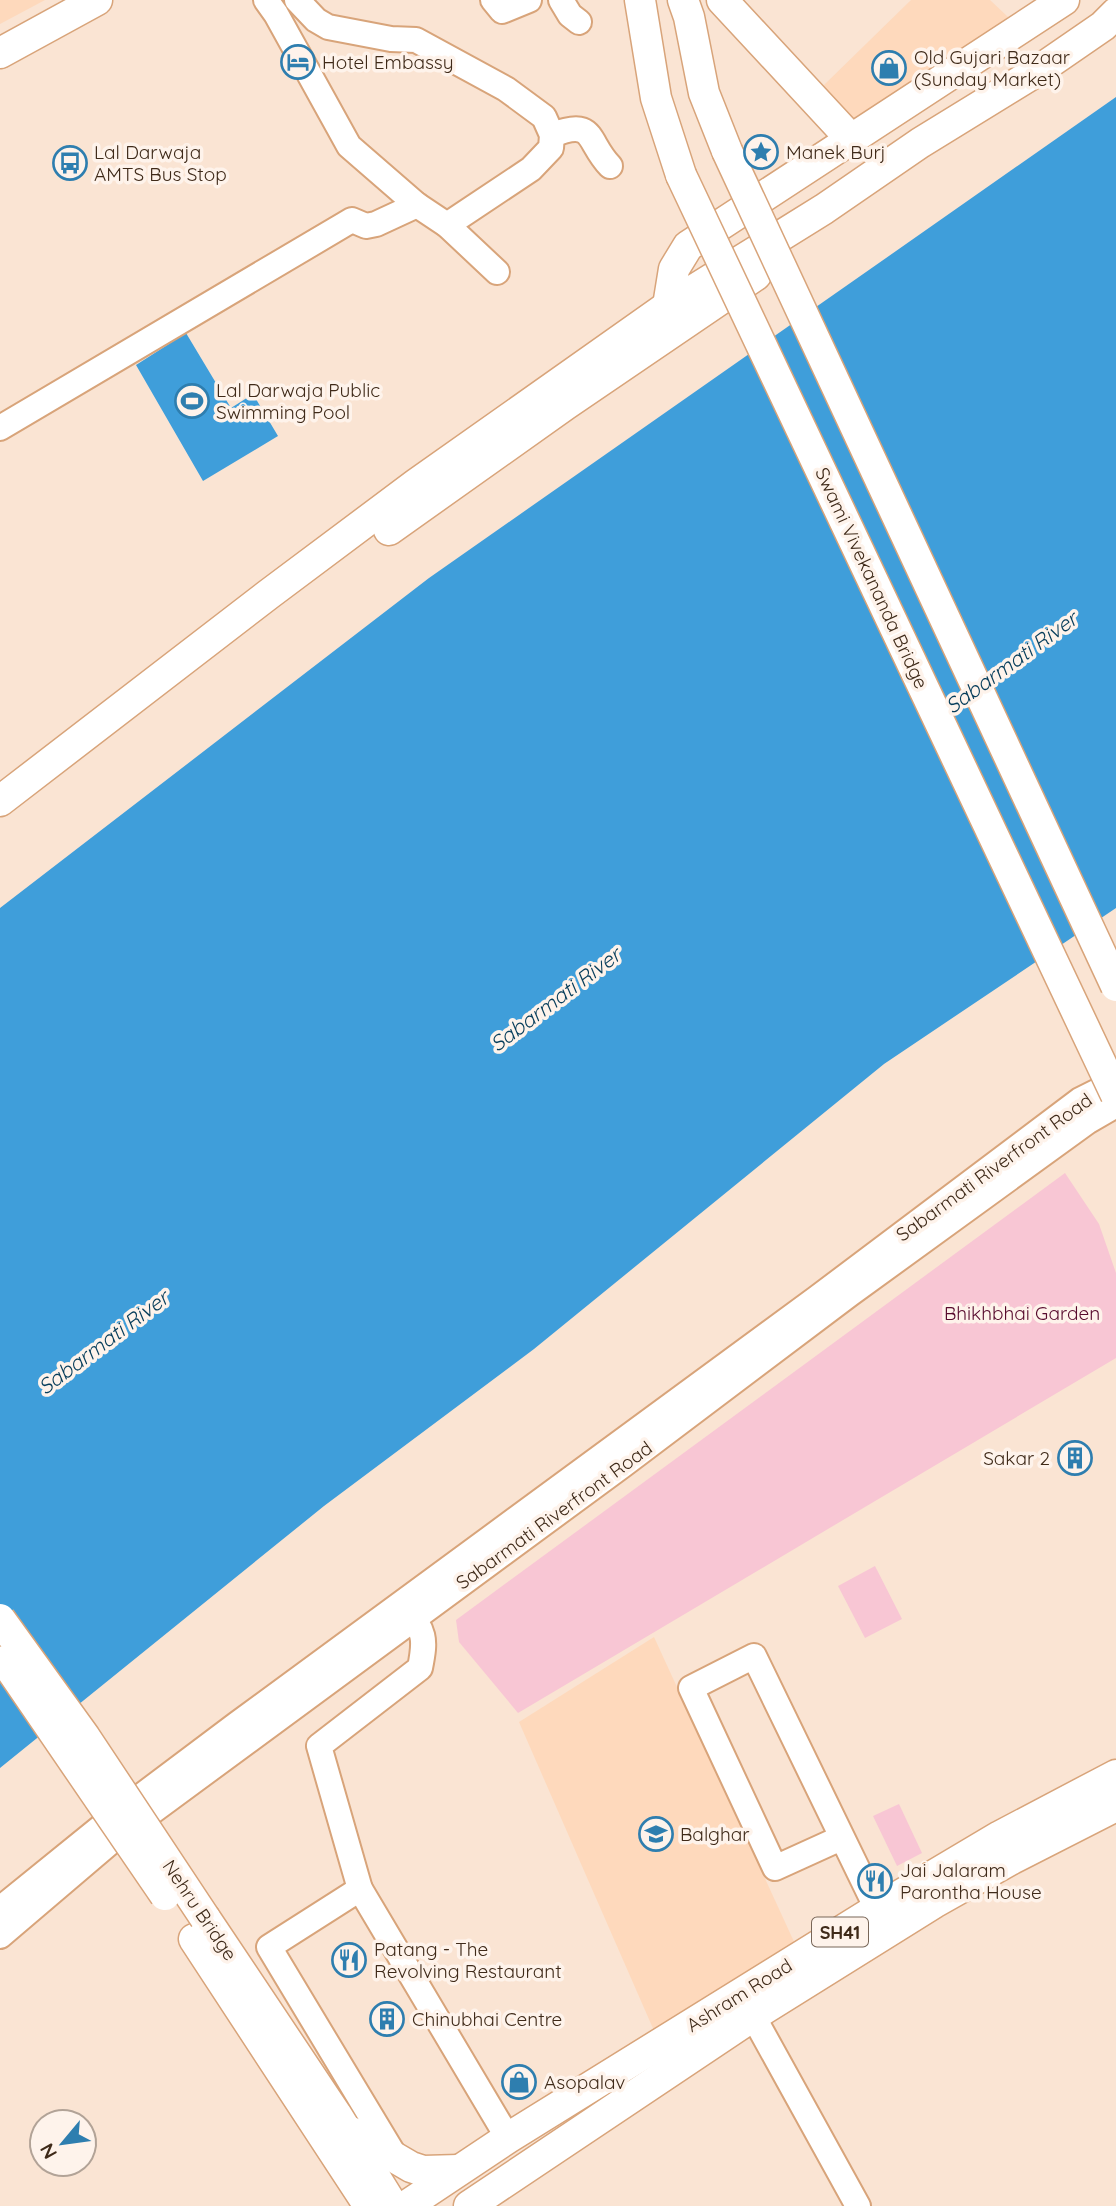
<svg xmlns="http://www.w3.org/2000/svg" width="1116" height="2206" viewBox="0 0 1116 2206" font-family="Quicksand,sans-serif">
  <style>
    .built { fill: #fed9bc }
    .green { fill: #f8c6d4 }
    .water { fill: #3f9eda }
    .lines { fill: none; stroke-linecap: round; stroke-linejoin: round }
    .minor-casing { stroke: #d8a47a; stroke-width: 28 }
    .major-casing { stroke: #d8a47a; stroke-width: 33 }
    .minor { stroke: #fff; stroke-width: 24 }
    .major { stroke: #fff; stroke-width: 30 }
    .major-bridge-casing { stroke: #d8a47a; stroke-width: 33; stroke-linecap: butt }
    .major-bridge { stroke: #fff; stroke-width: 30 }
    .labels { text-anchor: middle; dominant-baseline: central; stroke-width: 7; stroke-linejoin: round; paint-order: stroke }
    .shield { fill: #fef3eb; stroke: #786658; stroke-width: 2 }
    .shield-label { font-size: 18px; font-weight: bold; fill: #3f2a19 }
    .poi-label { font-size: 19px; fill: #3f2a19; stroke: #fef3eb; text-anchor: start }
    .street-label { font-size: 19px; fill: #3f2a19; stroke: #fef3eb }
    .park-label { font-size: 19px; fill: #570a2d; stroke: #fef3eb }
    .water-label { font-size: 21px; font-style: italic; fill: #053c5a; stroke: #fef3eb }
  </style>
  <rect width="100%" height="100%" fill="#fae4d3"/>
  <g class="built">
    <polygon points="0,0 45,0 0,24"/>
    <polygon points="911,0 990,0 1008,17 864,123 850,118 837,106 824,85"/>
    <polygon points="654,1637 796,1946 655,2033 519,1722"/>
  </g>
  <g class="green">
    <polygon points="1065,1173 1099,1224 1116,1273 1116,1358 518,1713 459,1642 456,1620"/>
    <polygon points="875,1566 902,1619 865,1638 838,1586"/>
    <polygon points="899,1804 922,1853 897,1866 873,1816"/>
  </g>
  <g class="water">
    <polygon points="1116,97 1116,908 884,1064 534,1349 324,1506 0,1768 0,908 429,578"/>
    <polygon points="186,333 231,408 253,394 278,436 203,481 136,365"/>
  </g>
  <g class="lines">
    <g class="minor-casing">
      <g id="minor">
        <polyline points="266,0 276,14 349,146 417,205 447,225 497,272"/>
        <polyline points="297,0 316,20 328,27 391,39 416,40 506,89 544,117 552,135 551,148 531,169 447,225"/>
        <polyline points="493,0 502,11 529,0"/>
        <polyline points="561,0 570,15 579,22"/>
        <path d="M552,135C596,118 586,141 610,166"/>
        <polyline points="0,428 345,224 352,220 366,226 376,224 417,205"/>
        <polyline points="841,1838 775,1868 691,1688 754,1656 877,1909"/>
        <path d="M360,1889L319,1746L420,1668C426,1638 425,1632 405,1607"/>
        <polyline points="0,1909 116,1815 237,1724 817,1298 1080,1100 1116,1082"/>
        <polyline points="0,1936 108,1844 623,1465 850,1294 1087,1122 1116,1105"/>
        <polyline points="753,2016 858,2206"/>
        <polyline points="396,2158 269,1947 360,1889 508,2138"/>
      </g>
    </g>
    <g class="major-casing">
      <g id="major">
        <polyline points="640,0 656,98 681,175"/>
        <polyline points="683,0 689,17 704,93 727,151"/>
        <polyline points="722,0 852,140"/>
        <polyline points="0,53 97,0"/>
        <polyline points="668,306 674,269 688,246 1064,0"/>
        <polyline points="389,530 565,405 756,275"/>
        <polyline points="0,801 269,594 416,484 668,306 824,209 920,143 1042,68 1103,26 1116,13"/>
        <polyline points="205,1918 336,2114 393,2206"/>
        <polyline points="194,1939 369,2206"/>
        <polyline points="351,2132 411,2167 423,2171 459,2170"/>
        <polyline points="406,2206 508,2138 877,1909 1000,1836 1116,1775"/>
        <polyline points="469,2206 753,2016 934,1903 1012,1859 1116,1806"/>
      </g>
    </g>
    <use href="#minor" class="minor"/>
    <use href="#major" class="major"/>
    <g class="major-bridge-casing">
      <g id="major-bridge">
        <polyline points="727,151 1116,986"/>
        <polyline points="681,175 1116,1095"/>
        <polyline points="0,1619 85,1737 205,1918"/>
        <polyline points="5,1661 165,1895"/>
      </g>
    </g>
    <use href="#major-bridge" class="major-bridge"/>
  </g>
  <defs>
    <g id="hotel-ring" transform="scale(1.75)"><circle r="9.5" fill="#fef3eb" stroke="#2e7eaf" stroke-width="1.5"/><path d="M-6-4.5h1.5V1H6V5H4.5V3h-9V5H-6ZM-4 0a1.8 1.8 0 1 1 3.6 0ZM.5 0V-2.5h3Q6-2.5 6 0Z" fill="#2e7eaf"/></g>
    <g id="shop-ring" transform="scale(1.75)"><circle r="9.5" fill="#fef3eb" stroke="#2e7eaf" stroke-width="1.5"/><path d="M-5-2.5h2.3a2.7 3.5 0 0 1 5.4 0H5L5.5 6h-11ZM-1.5-2.5h3a1.5 2.3 0 0 0-3 0Z" fill="#2e7eaf"/></g>
    <g id="sight-ring" transform="scale(1.75)"><circle r="9.5" fill="#fef3eb" stroke="#2e7eaf" stroke-width="1.5"/><path d="M0-6L1.8-2.2L6-1.7L2.9 1.2L3.7 5.4L0 3.3L-3.7 5.4L-2.9 1.2L-6-1.7L-1.8-2.2Z" fill="#2e7eaf"/></g>
    <g id="bus-ring" transform="scale(1.75)"><circle r="9.5" fill="#fef3eb" stroke="#2e7eaf" stroke-width="1.5"/><path d="M-5-6H5V4H4V6H2V4H-2V6H-4V4H-5ZM-3.5-4V0h7V-4ZM-3.5 1.2v1.5H-2V1.2ZM2 1.2v1.5H3.5V1.2Z" fill="#2e7eaf"/></g>
    <g id="stadium-ring" transform="scale(1.75)"><circle r="9.5" fill="#fef3eb" stroke="#2e7eaf" stroke-width="1.5"/><path d="M0-5a6.5 5 0 1 0 0 10a6.5 5 0 1 0 0-10ZM-3.5-1.8h7v3.6h-7Z" fill="#2e7eaf"/></g>
    <g id="building-ring" transform="scale(1.75)"><circle r="9.5" fill="#fef3eb" stroke="#2e7eaf" stroke-width="1.5"/><path d="M-4-6H4V6H1V3H-1V6H-4ZM-2.5-4.3h1.7v1.8h-1.7ZM.8-4.3h1.7v1.8H.8ZM-2.5-1h1.7V.8h-1.7ZM.8-1h1.7V.8H.8Z" fill="#2e7eaf"/></g>
    <g id="school-ring" transform="scale(1.75)"><circle r="9.5" fill="#fef3eb" stroke="#2e7eaf" stroke-width="1.5"/><path d="M0-5L7-2L0 1L-7-2ZM-4 1L0 2.5L4 1V4Q0 6-4 4Z" fill="#2e7eaf"/></g>
    <g id="restaurant-ring" transform="scale(1.75)"><circle r="9.5" fill="#fef3eb" stroke="#2e7eaf" stroke-width="1.5"/><path d="M-5-6h1v4h1v-4h1v4h1v-4h1v5L-1.5 .5V6h-2V.5L-5-1ZM5-6V6H3V1.5H1.5Q1.5-4 5-6Z" fill="#2e7eaf"/></g>
  </defs>
  <g fill-rule="evenodd">
    <use href="#hotel-ring" x="298" y="62"/>
    <use href="#shop-ring" x="889" y="68"/>
    <use href="#sight-ring" x="761" y="152"/>
    <use href="#bus-ring" x="70" y="163"/>
    <use href="#stadium-ring" x="192" y="401"/>
    <use href="#building-ring" x="1075" y="1458"/>
    <use href="#school-ring" x="656" y="1834"/>
    <use href="#restaurant-ring" x="875" y="1881"/>
    <use href="#restaurant-ring" x="349" y="1960"/>
    <use href="#building-ring" x="387" y="2019"/>
    <use href="#shop-ring" x="519" y="2082"/>
  </g>
  <g class="labels">
    <rect class="shield" x="812" y="1917.5" width="56" height="29" rx="5"/>
    <g class="shield-label">
      <text x="840" y="1932">SH41</text>
    </g>
    <g class="poi-label">
      <text x="914" y="57">Old Gujari Bazaar<tspan x="914" dy="22">(Sunday Market)</tspan></text>
      <text x="322" y="62">Hotel Embassy</text>
      <text x="94" y="152">Lal Darwaja<tspan x="94" dy="22">AMTS Bus Stop</tspan></text>
      <text x="786" y="152">Manek Burj</text>
      <text x="216" y="390">Lal Darwaja Public<tspan x="216" dy="22">Swimming Pool</tspan></text>
      <text x="1050" y="1458" text-anchor="end">Sakar 2</text>
      <text x="680" y="1834">Balghar</text>
      <text x="900" y="1870">Jai Jalaram<tspan x="900" dy="22">Parontha House</tspan></text>
      <text x="374" y="1949">Patang - The<tspan x="374" dy="22">Revolving Restaurant</tspan></text>
      <text x="412" y="2019">Chinubhai Centre</text>
      <text x="544" y="2082">Asopalav</text>
    </g>
    <g class="street-label">
      <text transform="translate(872 578) rotate(65)">Swami Vivekananda Bridge</text>
      <text transform="translate(994 1167) rotate(-36)">Sabarmati Riverfront Road</text>
      <text transform="translate(554 1515) rotate(-36)">Sabarmati Riverfront Road</text>
      <text transform="translate(200 1910) rotate(56)">Nehru Bridge</text>
      <text transform="translate(739 1995) rotate(-32)">Ashram Road</text>
    </g>
    <g class="park-label">
      <text x="1022" y="1313">Bhikhbhai Garden</text>
    </g>
    <g class="water-label">
      <text transform="translate(1011 662) rotate(-36)">Sabarmati River</text>
      <text transform="translate(555 999) rotate(-37)">Sabarmati River</text>
      <text transform="translate(103 1342) rotate(-37)">Sabarmati River</text>
    </g>
  </g>
  <g transform="translate(63 2143) rotate(241)"><circle r="33" fill="#fef3eb" stroke="#b2a397" stroke-width="2"/>
  <path d="M0-5L12 26L0 18L-12 26Z" fill="#2e7eaf"/>
  <text y="-10" font-size="19" font-weight="bold" text-anchor="middle" fill="#3f2a19">N</text>
  </g>
</svg>
